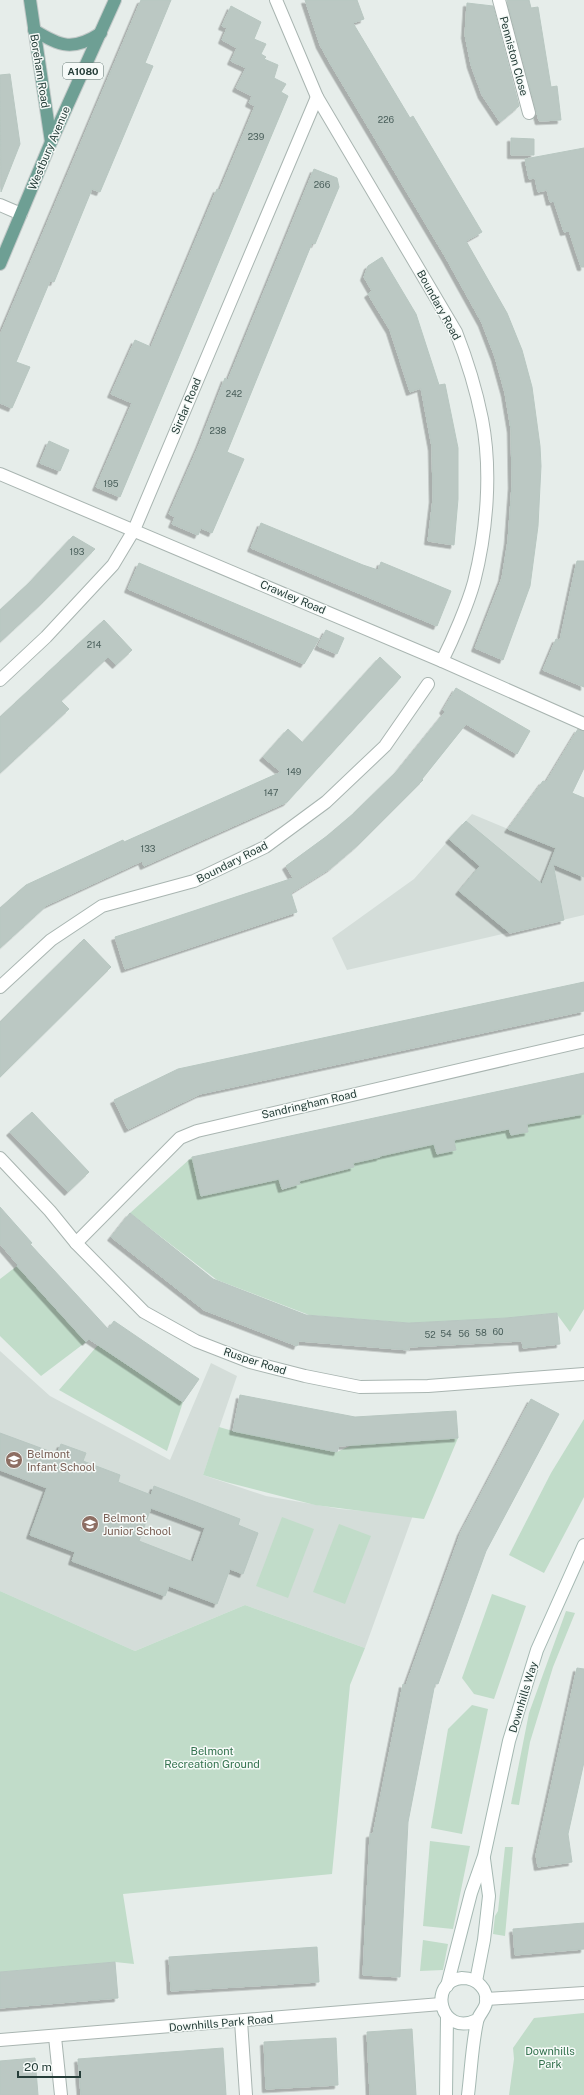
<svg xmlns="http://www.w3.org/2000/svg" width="584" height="2095" viewBox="0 0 584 2095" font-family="'Public Sans',sans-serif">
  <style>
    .built { fill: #d4ddd9 }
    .green { fill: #c1dcc9 }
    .building { fill: #bbc8c3; stroke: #b8c7c1; fill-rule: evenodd; filter: url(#shadow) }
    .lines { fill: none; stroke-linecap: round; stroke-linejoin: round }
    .minor-casing { stroke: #a9b5b1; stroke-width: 14 }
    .secondary-casing { stroke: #a5b8b2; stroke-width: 14 }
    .primary-casing { stroke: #c2c9c8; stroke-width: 14 }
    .minor { stroke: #fff; stroke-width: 12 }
    .secondary { stroke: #fff; stroke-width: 12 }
    .primary { stroke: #6e9f94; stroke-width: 12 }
    .labels { text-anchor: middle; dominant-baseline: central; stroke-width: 3; stroke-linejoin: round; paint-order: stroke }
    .number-label { font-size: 9px; fill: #4b605c }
    .shield { fill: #f6faf8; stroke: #647672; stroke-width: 1 }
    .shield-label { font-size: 10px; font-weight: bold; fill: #263e39 }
    .street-label { font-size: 11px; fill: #263e39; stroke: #f6faf8 }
    .education-label { font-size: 11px; fill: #785e54; stroke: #f6faf8; text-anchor: start }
    .park-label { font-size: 11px; fill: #33724e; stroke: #f6faf8 }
  </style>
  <defs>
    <filter id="shadow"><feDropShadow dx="-3.5" dy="3.5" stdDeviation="0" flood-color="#0004"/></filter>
  </defs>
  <rect width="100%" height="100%" fill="#e6edea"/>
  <g class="built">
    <polygon points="543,781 584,798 584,915 347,970 332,938 414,879 472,814 508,829"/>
    <polygon points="0,1351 50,1396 170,1460 211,1363 237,1376 203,1475 266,1496 340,1509 413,1515 365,1648 245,1605 135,1651 0,1591"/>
  </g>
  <g class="green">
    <polygon points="555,1108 558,1119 582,1114 584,1111 584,1309 570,1332 556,1313 507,1318 411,1323 309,1315 217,1280 130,1213 192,1157 201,1196 233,1189 252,1174 254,1185 279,1179 282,1190 299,1184 299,1181 354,1167 353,1163 380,1157 380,1156 434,1144 437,1154 456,1150 454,1140 489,1133 507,1118 511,1135 528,1132 527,1124"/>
    <polygon points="17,1266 86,1342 41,1376 0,1336 0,1279"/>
    <polygon points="98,1345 183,1402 167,1451 59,1390"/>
    <polygon points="584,1419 584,1497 544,1573 509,1555 551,1473"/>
    <polygon points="219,1427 233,1431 337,1452 352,1445 458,1438 424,1519 315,1505 226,1482 203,1475"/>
    <polygon points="282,1517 314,1529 288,1598 256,1586"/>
    <polygon points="339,1524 371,1536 345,1604 313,1592"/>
    <polygon points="0,1591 135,1651 245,1605 365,1648 350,1685 332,1874 123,1894 134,1964 115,1962 0,1972"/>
    <polygon points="492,1594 526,1606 494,1699 474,1694 462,1678"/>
    <polygon points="566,1611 575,1613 553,1667 530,1742 519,1805 511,1804 529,1713"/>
    <polygon points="472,1705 488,1709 462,1834 431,1828 448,1729"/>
    <polygon points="430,1841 470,1846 453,1929 423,1926"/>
    <polygon points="505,1847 513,1847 505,1936 493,1934 495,1916 498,1911"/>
    <polygon points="423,1940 448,1944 443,1970 420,1971"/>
    <polygon points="584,2013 584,2095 509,2095 514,2059 513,2048 534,2018"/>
  </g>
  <g class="building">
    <polygon points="141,0 171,0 145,63 153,66 100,192 92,189 54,282 50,281 16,362 30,367 12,408 0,403 0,335"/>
    <polygon points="305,0 357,0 364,19 353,23 410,118 413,116 482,232 466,241 507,313 522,350 532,387 540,446 541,466 538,526 530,586 503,660 475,648 502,578 508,541 512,485 511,429 505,393 495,357 482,323 446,258 330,63 320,45"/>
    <polygon points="507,0 529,0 531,8 538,7 551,87 557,86 561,120 539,121"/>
    <polygon points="467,3 493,6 519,106 500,122 482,95 471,65 465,35"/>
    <polygon points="231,6 261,22 254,39 266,44 261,54 266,57 264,59 278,65 274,78 286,84 281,92 288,96 120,497 96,487 132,403 111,394 135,340 151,347 217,189 220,190 255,106 249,103 252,96 236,88 246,68 231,61 237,48 222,40 227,28 222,26"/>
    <polygon points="10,74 20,144 1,192 0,75"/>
    <polygon points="511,138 534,139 534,155 511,155"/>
    <polygon points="584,148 584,267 581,267 569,231 564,232 554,201 550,202 547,190 538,192 535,178 529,179 525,159"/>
    <polygon points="314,169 337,178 339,187 315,244 312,243 227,452 244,459 212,533 201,528 198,535 172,524 175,517 169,514 199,445 225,378 228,380"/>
    <polygon points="382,257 416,314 439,385 445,384 458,448 458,499 454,545 428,541 433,499 432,447 421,388 410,392 390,330 368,294 372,291 364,277 368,266"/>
    <polygon points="49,441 69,450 60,471 40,463"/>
    <polygon points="261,523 363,565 378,570 381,562 451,591 437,626 251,548"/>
    <polygon points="73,536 95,549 43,602 0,642 0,610 30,582"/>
    <polygon points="577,561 584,561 584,687 543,670 556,639 560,640"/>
    <polygon points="139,563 319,639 304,664 128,589"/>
    <polygon points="104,620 132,650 116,665 108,657 61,701 69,709 0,773 0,717"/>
    <polygon points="326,630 344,638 337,654 318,646"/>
    <polygon points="380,657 401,677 287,802 144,866 142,861 47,905 0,948 0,908 26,885 123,840 124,842 281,772 263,757 288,729 302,742 302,743"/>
    <polygon points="456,688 530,731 517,754 466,724 422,779 423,780 359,844 331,868 291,893 297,912 125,969 115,937 293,878 286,866 327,836 353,814 398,770 445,712 443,710"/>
    <polygon points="578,729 584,731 584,768 572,793 584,798 584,877 553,864 564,920 510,933 459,891 480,866 449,839 466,821 542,884 556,848 508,829 543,781 546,782"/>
    <polygon points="84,939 111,967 0,1077 0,1022"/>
    <polygon points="584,982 584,1011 200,1094 128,1129 114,1100 178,1069"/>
    <polygon points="584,1073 584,1114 527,1124 528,1132 511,1135 509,1129 454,1140 456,1150 437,1154 434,1144 380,1156 380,1157 353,1163 354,1167 299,1181 300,1184 282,1189 279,1179 201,1196 192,1157"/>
    <polygon points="32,1112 89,1172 68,1192 10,1132"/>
    <polygon points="0,1207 32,1243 30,1244 108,1329 114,1321 199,1379 183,1402 89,1339 86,1342 17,1266 18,1265 0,1244"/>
    <polygon points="130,1213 213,1279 306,1315 409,1323 506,1318 557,1313 560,1344 523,1348 522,1341 409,1347 409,1350 299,1341 297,1346 204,1310 111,1237"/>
    <polygon points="240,1395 355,1417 456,1411 458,1438 339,1446 337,1452 233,1431"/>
    <polygon points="531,1399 559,1414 486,1551 438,1684 435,1683 408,1822 400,1977 363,1975 370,1834 373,1834 403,1684 406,1685 461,1532"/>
    <path d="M0,1433L57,1454L61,1444L86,1453L83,1461L120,1475L118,1482L151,1495L154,1486L240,1519L238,1525L258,1533L243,1574L230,1569L217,1604L169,1586L165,1596L72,1561L75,1552L30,1535L47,1488L0,1470ZM151,1508L205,1528L193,1562L139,1541Z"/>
    <polygon points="577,1668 584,1669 584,1762 568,1834 572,1862 538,1867 536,1855"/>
    <polygon points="584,1923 584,1949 515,1955 513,1929"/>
    <polygon points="317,1947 319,1982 171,1991 169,1957"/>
    <polygon points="115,1962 118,1998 0,2008 0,1972"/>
    <polygon points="412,2029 416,2095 370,2095 367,2032"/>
    <polygon points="336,2038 338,2085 266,2089 264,2042"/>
    <polygon points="223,2048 226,2095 81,2095 78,2059"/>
    <polygon points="35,2058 38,2095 0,2095 0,2061"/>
  </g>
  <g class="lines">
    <g class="minor-casing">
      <g id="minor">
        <path d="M276,0L317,97L456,332C467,360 476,389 482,419C492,471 487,531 474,582C468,604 453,639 442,661"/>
        <polyline points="499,0 529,113"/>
        <polyline points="0,205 21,214"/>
        <polyline points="0,474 442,661 584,724"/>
        <polyline points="0,680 46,637 113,565 134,530 317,97"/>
        <polyline points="0,987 51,940 102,906 194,881 265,847 326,802 385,746 428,684"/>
        <polyline points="0,1158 50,1211 76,1243 144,1312 196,1341 250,1362 305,1376 360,1387 428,1386 584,1374"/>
        <polyline points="76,1243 180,1138 197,1131 584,1041"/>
        <polyline points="486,1999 584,1993"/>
        <polyline points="241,2021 246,2095"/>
        <polyline points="55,2037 61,2095"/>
        <polyline points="0,2040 441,2004"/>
      </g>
    </g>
    <g class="secondary-casing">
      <g id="secondary">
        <polyline points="476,1981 484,1940 489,1896 484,1859"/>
        <polyline points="447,1986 471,1893 484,1856 509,1741 537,1650 584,1545"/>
        <polyline points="446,2095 447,2017"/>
        <path d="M468,2095C471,2071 472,2045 477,2022C478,2015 485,2010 486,2003C487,1997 485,1990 481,1986C476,1980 469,1978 462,1978C427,1981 440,2038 477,2020"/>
      </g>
    </g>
    <g class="primary-casing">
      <g id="primary">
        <polyline points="30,0 51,142"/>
        <path d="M34,30C61,47 73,51 101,33"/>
        <polyline points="0,264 51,142 115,0"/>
      </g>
    </g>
    <use href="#minor" class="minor"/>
    <use href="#secondary" class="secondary"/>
    <use href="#primary" class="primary"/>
  </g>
  <defs>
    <g id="school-disc" transform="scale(0.9)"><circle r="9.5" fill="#8d6e63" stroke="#f6faf8"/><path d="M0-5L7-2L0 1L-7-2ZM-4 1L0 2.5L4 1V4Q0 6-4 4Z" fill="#fff"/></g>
  </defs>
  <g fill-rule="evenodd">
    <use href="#school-disc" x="14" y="1460"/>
    <use href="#school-disc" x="90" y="1524"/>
  </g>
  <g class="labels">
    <g class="number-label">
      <text x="386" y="119">226</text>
      <text x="256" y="136">239</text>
      <text x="322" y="184">266</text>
      <text x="234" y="393">242</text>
      <text x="218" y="430">238</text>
      <text x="111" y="483">195</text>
      <text x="77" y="551">193</text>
      <text x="94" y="644">214</text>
      <text x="294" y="771">149</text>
      <text x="271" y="792">147</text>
      <text x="148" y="848">133</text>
      <text x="498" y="1331">60</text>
      <text x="481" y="1332">58</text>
      <text x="446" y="1333">54</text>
      <text x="464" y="1333">56</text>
      <text x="430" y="1334">52</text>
    </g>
    <rect class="shield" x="63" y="63" width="40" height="16" rx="3"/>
    <g class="shield-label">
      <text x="83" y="71">A1080</text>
    </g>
    <g class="street-label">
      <text transform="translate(514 56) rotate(75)">Penniston Close</text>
      <text transform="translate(40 71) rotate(81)">Boreham Road</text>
      <text transform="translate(49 148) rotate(-67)">Westbury Avenue</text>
      <text transform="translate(439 305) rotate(61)">Boundary Road</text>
      <text transform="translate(186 406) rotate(-67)">Sirdar Road</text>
      <text transform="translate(293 597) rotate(23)">Crawley Road</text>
      <text transform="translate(232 862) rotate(-27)">Boundary Road</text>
      <text transform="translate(309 1104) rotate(-13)">Sandringham Road</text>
      <text transform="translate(255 1361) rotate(18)">Rusper Road</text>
      <text transform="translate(523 1697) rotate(-73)">Downhills Way</text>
      <text transform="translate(221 2023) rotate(-5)">Downhills Park Road</text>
    </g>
    <g class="education-label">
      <text x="27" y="1454">Belmont<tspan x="27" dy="13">Infant School</tspan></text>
      <text x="103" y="1518">Belmont<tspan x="103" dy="13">Junior School</tspan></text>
    </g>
    <g class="park-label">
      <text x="212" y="1751">Belmont<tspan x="212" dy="13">Recreation Ground</tspan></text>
      <text x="550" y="2051">Downhills<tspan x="550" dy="13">Park</tspan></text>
    </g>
  </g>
  <path d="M18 2071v6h62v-6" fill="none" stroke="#263e39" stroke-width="2"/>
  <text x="24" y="2071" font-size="12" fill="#263e39" stroke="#f6faf8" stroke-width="3" paint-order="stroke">20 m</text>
</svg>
